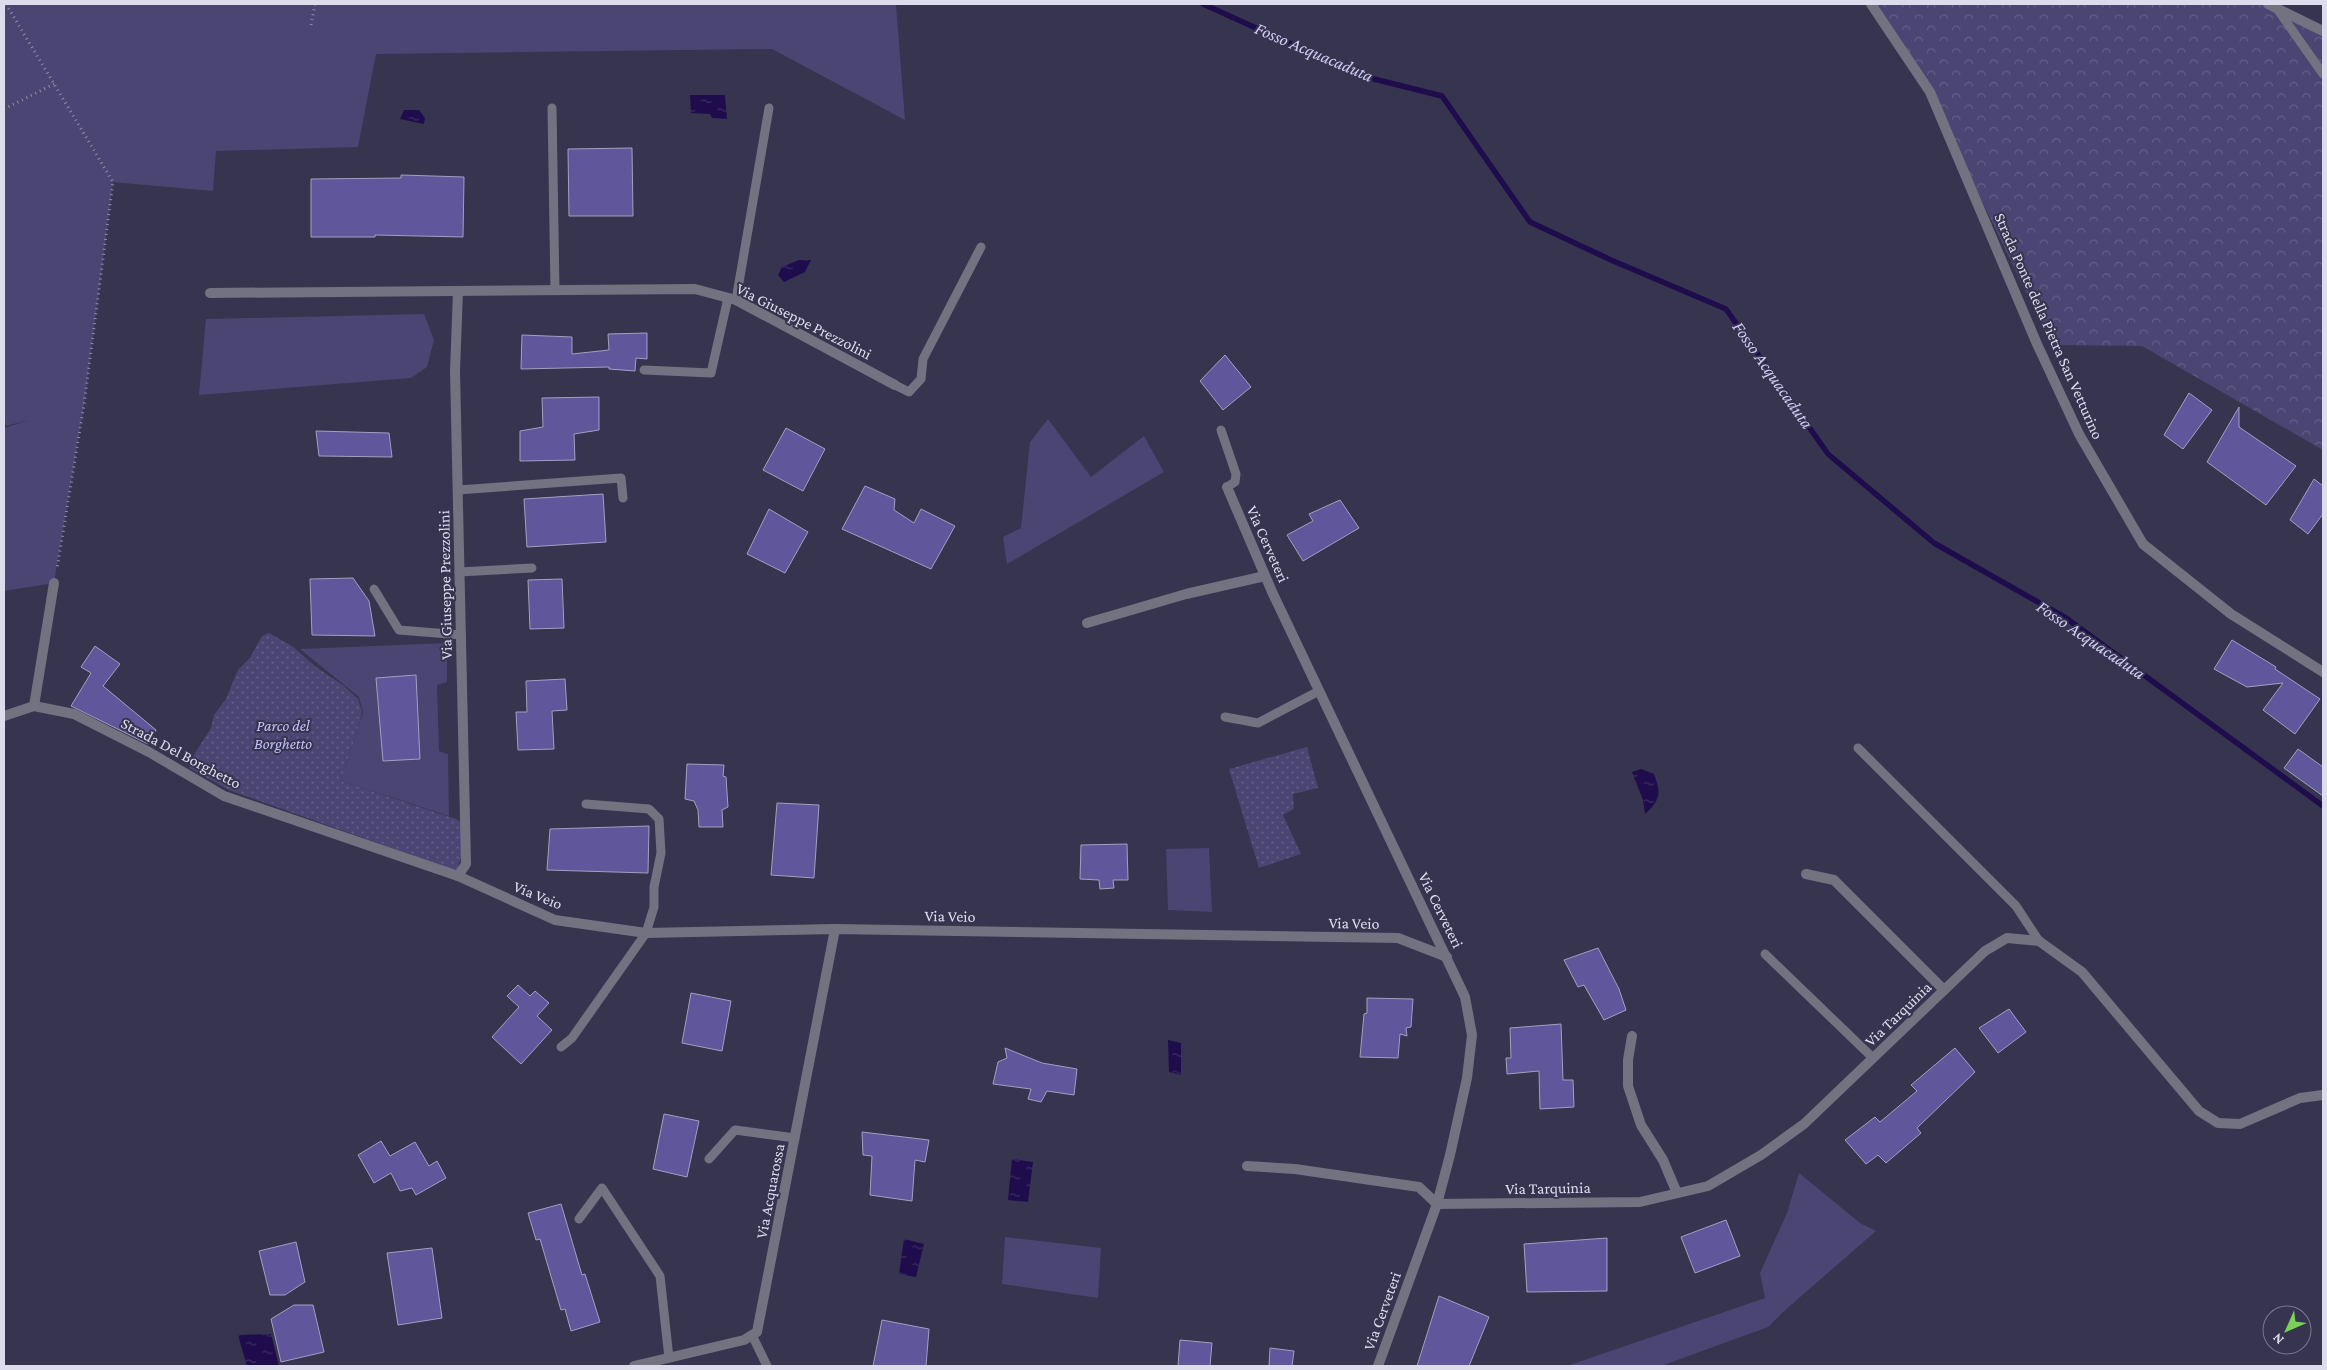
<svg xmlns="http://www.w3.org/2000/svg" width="2327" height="1370" viewBox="0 0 2327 1370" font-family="'Crimson Pro',serif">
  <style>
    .grass { fill: #4a4572 }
    .forest { fill: url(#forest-crowns) }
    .park { fill: url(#park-dots) }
    .water { fill: url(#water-ripples) }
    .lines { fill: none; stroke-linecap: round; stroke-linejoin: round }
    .stream { stroke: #1e0c4c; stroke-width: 5.5 }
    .building { fill: #60569b; stroke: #a2a0c1 }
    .path { stroke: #908fa5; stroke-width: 3; stroke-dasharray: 1 4; stroke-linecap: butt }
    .service { stroke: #737280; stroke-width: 9 }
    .minor { stroke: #737280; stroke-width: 10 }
    .tertiary { stroke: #737280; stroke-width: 10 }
    .labels { text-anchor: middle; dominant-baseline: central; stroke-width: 4; stroke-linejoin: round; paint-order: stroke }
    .street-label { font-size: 16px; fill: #dcdced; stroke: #36344f }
    .park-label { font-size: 16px; font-style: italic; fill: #c4c0fb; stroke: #36344f }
    .water-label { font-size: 18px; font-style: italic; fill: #cecbf3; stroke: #36344f }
  </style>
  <defs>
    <pattern id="forest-crowns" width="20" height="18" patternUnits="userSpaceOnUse" patternTransform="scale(1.25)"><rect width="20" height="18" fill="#4a4572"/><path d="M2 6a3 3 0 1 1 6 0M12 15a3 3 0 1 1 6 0" fill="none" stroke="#645f86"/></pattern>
    <pattern id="park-dots" width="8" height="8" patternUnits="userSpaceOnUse" patternTransform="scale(1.25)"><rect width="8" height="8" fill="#4a4572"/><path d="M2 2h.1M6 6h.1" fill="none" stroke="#645f86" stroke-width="1.8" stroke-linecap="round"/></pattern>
    <pattern id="water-ripples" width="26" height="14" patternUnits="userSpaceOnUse" patternTransform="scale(1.25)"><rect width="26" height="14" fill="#1e0c4c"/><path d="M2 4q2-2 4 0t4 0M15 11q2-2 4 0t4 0" fill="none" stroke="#3e2f66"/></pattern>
  </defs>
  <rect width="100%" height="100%" fill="#36344f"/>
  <g class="grass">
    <polygon points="4,4 896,4 905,120 772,49 376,54 358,147 216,151 213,191 113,182 84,405 54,583 4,591 4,428 29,420 6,426 4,418"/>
    <polygon points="424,314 434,340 427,367 411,378 199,395 206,319"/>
    <polygon points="1048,419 1091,477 1144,436 1164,472 1007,564 1003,537 1021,528 1030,442"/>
    <polygon points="447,643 447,682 437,685 439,751 448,754 449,816 341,781 363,712 359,697 300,649"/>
    <polygon points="1209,848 1212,912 1168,910 1166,849"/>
    <polygon points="1799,1173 1860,1223 1876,1231 1783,1312 1768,1327 1661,1366 1567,1366 1765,1298 1760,1273 1787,1213"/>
    <polygon points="1005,1237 1101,1248 1098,1298 1002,1284"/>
  </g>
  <polygon class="forest" points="1871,4 2268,4 2323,31 2323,450 2142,346 2051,345 1930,92"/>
  <g class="park">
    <polygon points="269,633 292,646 316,667 343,685 358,699 362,711 360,721 341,781 456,819 463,824 463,853 456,871 229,790 189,768 195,753 211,728 214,715 226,699 238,670 250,658 262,636"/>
    <polygon points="1307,747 1318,788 1293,794 1294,809 1283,815 1301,854 1259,868 1229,769"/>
  </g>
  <g class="water">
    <polygon points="690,95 725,95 727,119 712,118 710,114 691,113"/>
    <polygon points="404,110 419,110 425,118 424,124 400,119"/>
    <polygon points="799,260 811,260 805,272 784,282 778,275 782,267"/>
    <path d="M1641,769L1654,774C1661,792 1661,800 1645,814L1643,800L1632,772Z"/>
    <polygon points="1168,1040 1181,1043 1181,1075 1169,1072"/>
    <polygon points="1012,1159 1033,1162 1028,1202 1008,1200"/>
    <polygon points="904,1239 924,1244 916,1277 899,1274"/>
    <polygon points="271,1334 279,1366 247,1366 238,1335"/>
  </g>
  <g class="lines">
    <polyline class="stream" points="1203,4 1362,76 1442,96 1530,222 1611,260 1726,309 1828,454 1934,543 2066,618 2323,806"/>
  </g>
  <g class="building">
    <polygon points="632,148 633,216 569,216 568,149"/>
    <polygon points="401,175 464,177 463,237 375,235 375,237 311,237 311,179 401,178"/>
    <polygon points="647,333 647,359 636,358 635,371 609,369 609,367 521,369 522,335 572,337 572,354 609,350 608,334"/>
    <polygon points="1225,355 1251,387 1223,410 1200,381"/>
    <polygon points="2189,393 2212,410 2183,449 2164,435"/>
    <polygon points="599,397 599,430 574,434 575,460 520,461 520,431 543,427 542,398"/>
    <polygon points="2239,407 2239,427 2296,466 2266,505 2207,462"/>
    <polygon points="786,428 825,449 803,491 763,470"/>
    <polygon points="316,431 389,433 392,457 319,456"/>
    <polygon points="2314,479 2323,486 2323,514 2308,534 2290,520"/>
    <polygon points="865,486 895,499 894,510 914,523 921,509 955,526 931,569 842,529"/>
    <polygon points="603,494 606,542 527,547 524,499"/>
    <polygon points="1340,500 1359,528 1303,561 1287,535 1313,521 1309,514"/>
    <polygon points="769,509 808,532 785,573 747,554"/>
    <polygon points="353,578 369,601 375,636 312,635 310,579"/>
    <polygon points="562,579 564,628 530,629 528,580"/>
    <polygon points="2232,640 2276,667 2275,669 2320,699 2295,734 2263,710 2283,683 2247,687 2214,669"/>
    <polygon points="95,646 120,664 103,686 156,730 148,744 71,706 91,673 81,667"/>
    <polygon points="416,675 420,759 383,761 376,678"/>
    <polygon points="565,679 567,710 552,711 554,749 518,750 516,712 527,712 526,681"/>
    <polygon points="2298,749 2323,767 2323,796 2284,768"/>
    <polygon points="687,764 724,765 723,776 726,777 728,807 722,810 723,827 699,827 698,810 694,801 685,799"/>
    <polygon points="777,803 819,805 814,878 771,875"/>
    <polygon points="649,826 648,873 547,870 550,829"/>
    <polygon points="1127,844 1128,880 1113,880 1114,888 1100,889 1099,880 1080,879 1081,845"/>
    <polygon points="1598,948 1619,989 1626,1010 1604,1020 1584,985 1578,987 1564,960"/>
    <polygon points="518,985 530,996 535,991 549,1003 537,1016 552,1030 521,1064 492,1037 519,1007 507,996"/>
    <polygon points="691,993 731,1001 722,1051 682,1043"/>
    <polygon points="1367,998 1413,999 1411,1027 1406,1028 1407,1036 1400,1034 1398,1058 1360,1057 1364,1014 1367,1013"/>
    <polygon points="2009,1009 2026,1032 1998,1053 1979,1028"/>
    <polygon points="1561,1024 1563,1080 1573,1080 1574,1107 1540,1109 1539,1071 1507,1074 1506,1058 1511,1058 1510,1028"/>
    <polygon points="1005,1048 1042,1063 1077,1069 1074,1095 1047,1091 1041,1102 1028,1099 1031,1089 993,1084 998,1062 1007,1058"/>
    <polygon points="1955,1048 1975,1072 1917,1128 1921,1133 1886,1163 1878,1155 1866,1164 1845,1140 1875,1117 1880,1122 1917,1091 1911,1085"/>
    <polygon points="664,1114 699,1121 687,1177 653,1169"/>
    <polygon points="862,1132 929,1140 925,1162 915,1160 912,1201 870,1195 872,1156 863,1155"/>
    <polygon points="381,1141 390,1156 415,1142 429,1166 437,1161 446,1178 416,1195 412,1188 400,1191 391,1173 374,1183 358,1155"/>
    <polygon points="561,1204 582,1275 585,1274 600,1322 571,1331 565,1309 561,1310 540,1239 536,1240 528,1213"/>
    <polygon points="1726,1220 1740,1256 1695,1273 1681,1237"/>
    <polygon points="1607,1238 1607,1291 1527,1292 1524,1244"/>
    <polygon points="296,1242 305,1282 285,1295 270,1295 259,1251"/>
    <polygon points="432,1248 442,1318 398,1325 387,1253"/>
    <polygon points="1439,1296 1489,1317 1469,1366 1417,1366"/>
    <polygon points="294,1305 313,1305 324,1352 281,1362 271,1319"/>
    <polygon points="882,1320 929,1329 926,1366 873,1366"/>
    <polygon points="1180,1340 1212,1343 1210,1366 1178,1366"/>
    <polygon points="1270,1348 1294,1351 1292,1366 1269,1366"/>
  </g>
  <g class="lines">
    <g class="path">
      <polyline points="6,4 113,182 84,405 57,569"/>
      <polyline points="311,25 315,4"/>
      <polyline points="4,109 54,84"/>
    </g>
    <g class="service">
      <polyline points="2278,10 2323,74"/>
      <polyline points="552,108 555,290"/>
      <polyline points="736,300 769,108"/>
      <polyline points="644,370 711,373 728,298"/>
      <polyline points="895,385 909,392 921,379 923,359 981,247"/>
      <polyline points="1221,430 1236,474 1235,482 1227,487"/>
      <polyline points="458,490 621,478 623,498"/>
      <polyline points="459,572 532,568"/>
      <polyline points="374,589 399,630 461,635"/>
      <polyline points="1225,717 1258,723 1319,691"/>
      <polyline points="1858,748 2016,906 2039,941"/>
      <polyline points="1765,954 1873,1058"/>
      <polyline points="561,1047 572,1038 646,933 654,907 654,887 661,853 659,819 649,809 586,804"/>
      <polyline points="709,1159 735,1130 795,1138"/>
      <polyline points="579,1219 602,1188 660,1276 669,1358"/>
      <polyline points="752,1335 767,1366"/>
    </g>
    <g class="minor">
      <polyline points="2268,4 2323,31"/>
      <polyline points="458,291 455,371 466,864 458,876"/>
      <polyline points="210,293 695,289 736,300 895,385"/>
      <polyline points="1227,487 1273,594 1465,997 1472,1035 1467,1078 1450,1155 1437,1204 1378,1366"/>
      <polyline points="1087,623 1186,594 1265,576"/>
      <polyline points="34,706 54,583"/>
      <polyline points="4,716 34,706 74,714 149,752 224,796 458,876 555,920 646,933 835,929 1398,938 1447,957"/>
      <polyline points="1806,874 1834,880 1944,990"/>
      <polyline points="1632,1036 1628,1060 1628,1086 1641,1125 1663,1160 1677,1193"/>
      <polyline points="1247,1166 1295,1169 1419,1187 1437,1204 1640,1202 1708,1186 1761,1155 1804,1124 1985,951 2007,938 2039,941 2082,972 2199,1111 2218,1123 2240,1124 2300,1098 2323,1095"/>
      <polyline points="634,1366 744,1340 757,1332 835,929"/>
    </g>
    <polyline class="tertiary" points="1871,4 1930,92 2037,344 2079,434 2143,544 2231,614 2323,672"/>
  </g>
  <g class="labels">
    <g class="street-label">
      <text transform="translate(804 321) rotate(27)">Via Giuseppe Prezzolini</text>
      <text transform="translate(2049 326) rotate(66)">Strada Ponte della Pietra San Vetturino</text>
      <text transform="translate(1268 544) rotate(66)">Via Cerveteri</text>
      <text transform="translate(445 585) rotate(-91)">Via Giuseppe Prezzolini</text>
      <text transform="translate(181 753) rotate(28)">Strada Del Borghetto</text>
      <text transform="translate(538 895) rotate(22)">Via Veio</text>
      <text transform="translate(1441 910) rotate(64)">Via Cerveteri</text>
      <text transform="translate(950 916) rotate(1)">Via Veio</text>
      <text transform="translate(1354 923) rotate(1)">Via Veio</text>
      <text transform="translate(1898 1014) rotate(-44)">Via Tarquinia</text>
      <text transform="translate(1548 1188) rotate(-1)">Via Tarquinia</text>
      <text transform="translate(770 1191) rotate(-79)">Via Acquarossa</text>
      <text transform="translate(1382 1311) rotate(-70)">Via Cerveteri</text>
    </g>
    <g class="park-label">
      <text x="283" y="725">Parco del<tspan x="283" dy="18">Borghetto</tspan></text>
    </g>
    <g class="water-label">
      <text transform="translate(1314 52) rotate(23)">Fosso Acquacaduta</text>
      <text transform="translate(1773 375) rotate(55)">Fosso Acquacaduta</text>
      <text transform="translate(2091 640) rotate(34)">Fosso Acquacaduta</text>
    </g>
  </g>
  <rect width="2327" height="1370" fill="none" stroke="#dcdced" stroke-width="10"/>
  <g transform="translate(2287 1330) rotate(225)"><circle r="24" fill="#36344f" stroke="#78778e"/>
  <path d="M0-4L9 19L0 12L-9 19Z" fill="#79d157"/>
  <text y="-8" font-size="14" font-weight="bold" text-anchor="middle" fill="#dcdced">N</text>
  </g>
</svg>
